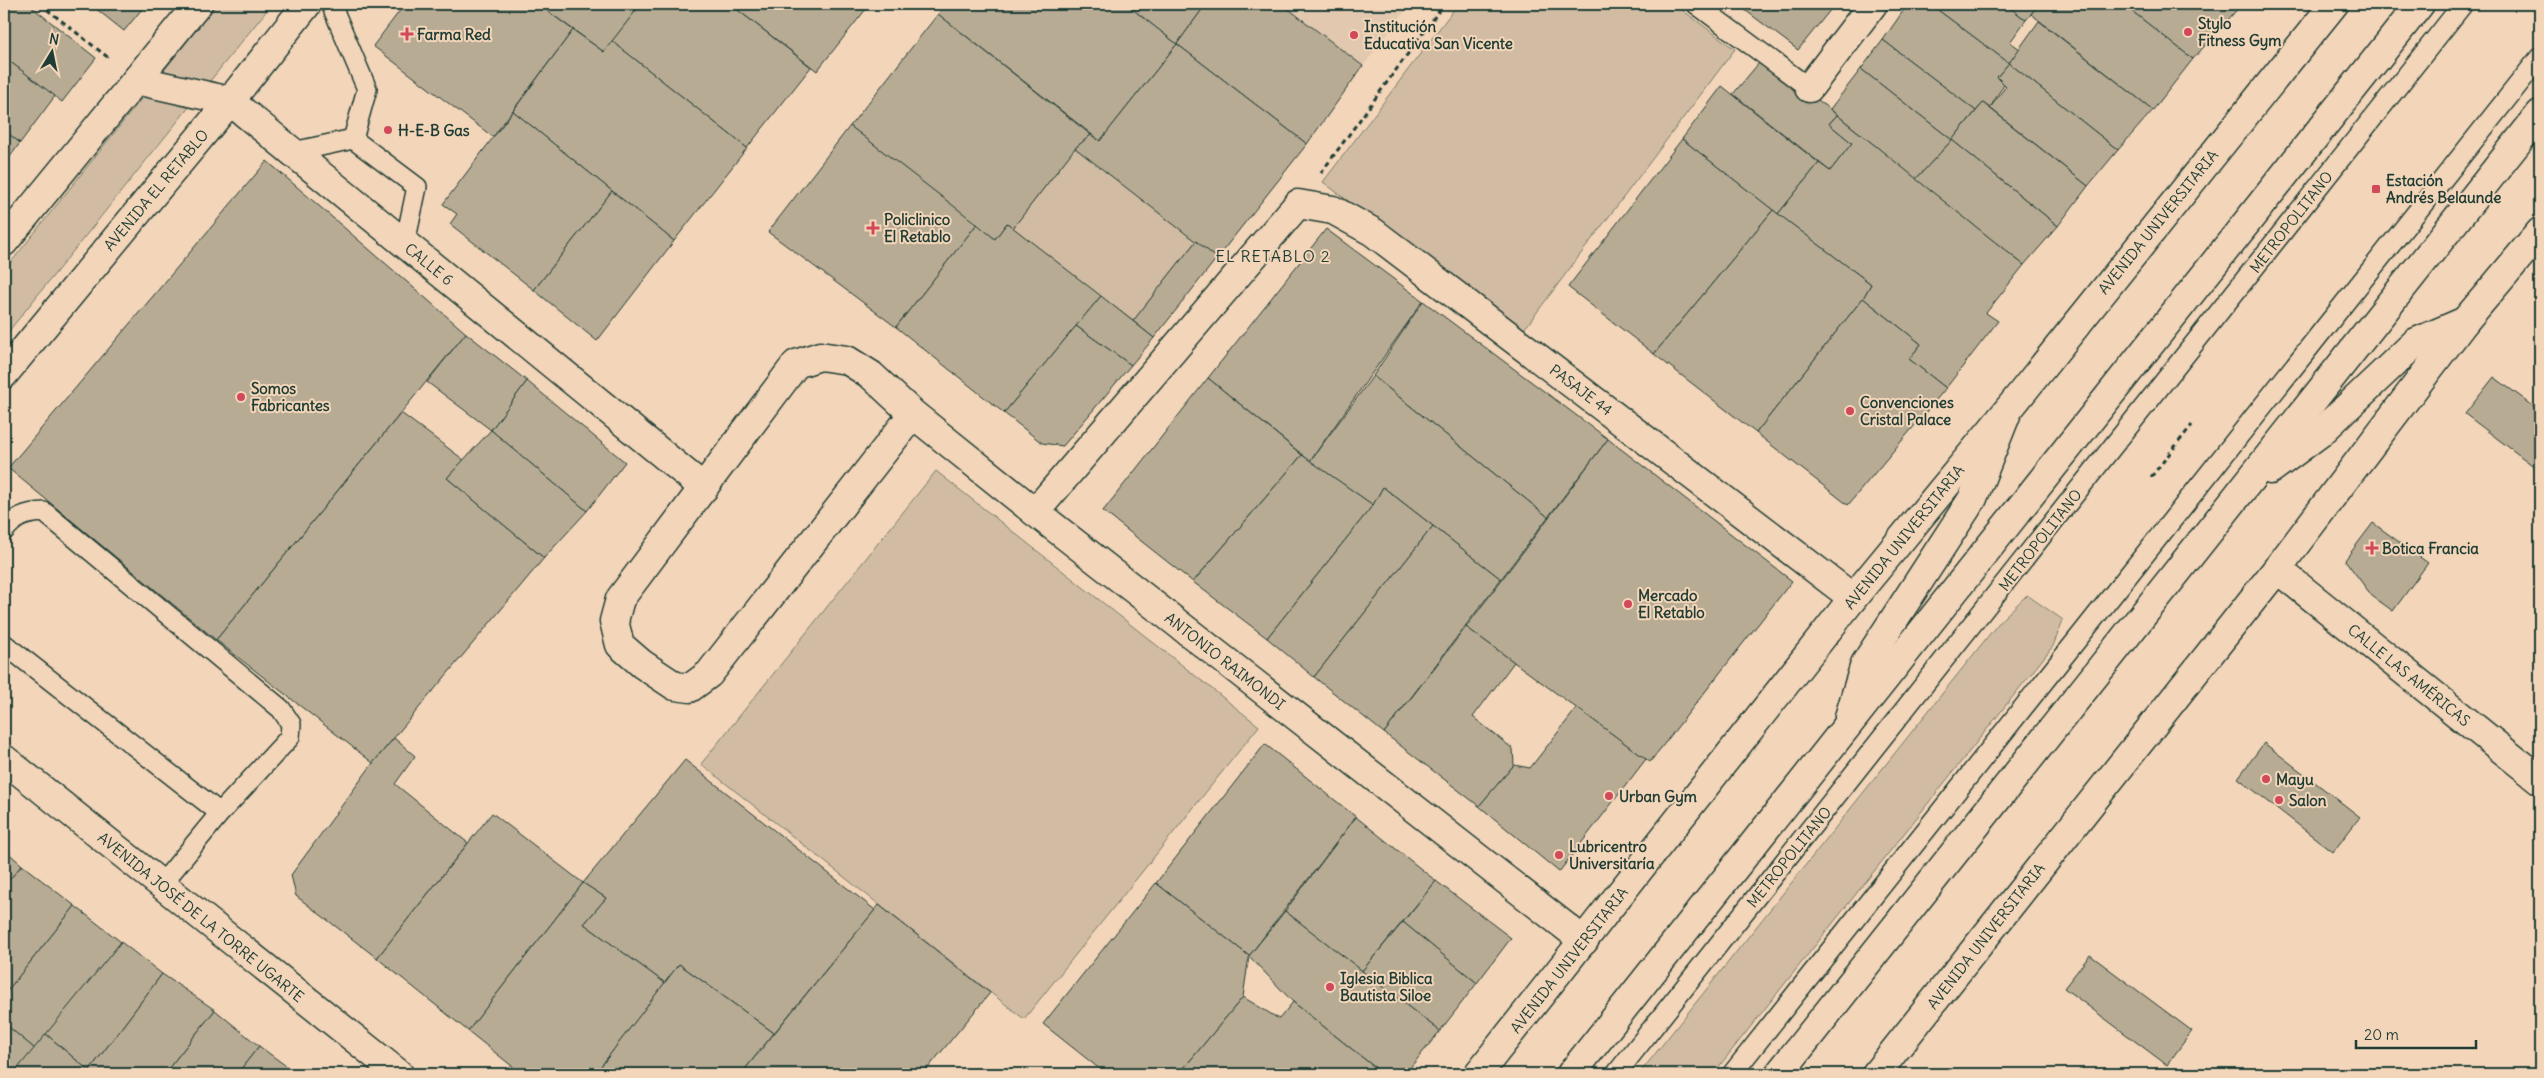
<svg xmlns="http://www.w3.org/2000/svg" width="2544" height="1078" viewBox="0 0 2544 1078" font-family="Delius,sans-serif">
  <style>
    .built { fill: #e1c8ae }
    .green { fill: #d1bca3; stroke: #787c6c }
    .building { fill: #b8ab94; stroke: #1f3d34 }
    .lines { fill: none; stroke-linecap: round; stroke-linejoin: round }
    .service-casing { stroke: #1f3d34; stroke-width: 22 }
    .minor-casing { stroke: #1f3d34; stroke-width: 31 }
    .tertiary-casing { stroke: #1f3d34; stroke-width: 31 }
    .secondary-casing { stroke: #1f3d34; stroke-width: 31 }
    .primary-casing { stroke: #1f3d34; stroke-width: 31 }
    .path { stroke: #1f3d34; stroke-width: 3; stroke-dasharray: 5 4; stroke-linecap: butt }
    .service { stroke: #f3d5b9; stroke-width: 19 }
    .minor { stroke: #f3d5b9; stroke-width: 28 }
    .tertiary { stroke: #f3d5b9; stroke-width: 28 }
    .secondary { stroke: #f3d5b9; stroke-width: 28 }
    .primary { stroke: #f3d5b9; stroke-width: 28 }
    .poi-dot { fill: #d1495b; stroke: #f3d5b9; stroke-width: 2 }
    .labels { text-anchor: middle; dominant-baseline: central; stroke-width: 4; stroke-linejoin: round; paint-order: stroke }
    .poi-label { font-size: 15px; font-weight: bold; fill: #1f3d34; stroke: #f3d5b9; text-anchor: start }
    .street-label { font-size: 15px; fill: #1f3d34; stroke: #f3d5b9 }
    .neighbourhood-label { font-size: 16px; letter-spacing: 1px; fill: #1f3d34; stroke: #f3d5b9 }
  </style>
  <rect width="100%" height="100%" fill="#f3d5b9"/>
  <filter id="ink" filterUnits="userSpaceOnUse"><feTurbulence type="fractalNoise" baseFrequency=".02" numOctaves="2"/><feDisplacementMap in="SourceGraphic" scale="10" xChannelSelector="R" yChannelSelector="G"/><feConvolveMatrix kernelMatrix="1 2 1 2 8 2 1 2 1" color-interpolation-filters="sRGB"/></filter>
  <g filter="url(#ink)">
    <polygon class="built" points="1282,4 1410,4 1363,66"/>
    <g class="green">
      <polygon points="217,4 272,4 4,337 4,271"/>
      <polygon points="1458,4 1674,4 1735,49 1522,332 1323,182"/>
      <polygon points="1075,148 1196,241 1133,321 1013,228"/>
      <polygon points="936,471 1259,726 1024,1019 701,764"/>
      <polygon points="2027,595 2063,620 2053,646 1713,1074 1639,1074 2001,620"/>
    </g>
    <g class="building">
      <polygon points="9,4 28,4 96,58 62,102 4,57 4,10"/>
      <polygon points="90,4 146,4 124,31"/>
      <polygon points="405,4 538,4 573,30 493,137 373,46"/>
      <polygon points="538,4 641,4 604,52"/>
      <polygon points="641,4 730,4 811,67 747,148 612,41"/>
      <polygon points="730,4 870,4 817,71"/>
      <polygon points="946,4 1126,4 1177,44 1100,141 938,14"/>
      <polygon points="1126,4 1206,4 1177,44"/>
      <polygon points="1206,4 1282,4 1363,66 1307,144 1177,44"/>
      <polygon points="1737,4 1835,4 1798,50"/>
      <polygon points="1908,4 1930,4 2009,63 1997,77 2004,84 1990,108 1983,103 1976,111 1883,40"/>
      <polygon points="1930,4 2005,4 2026,20 2010,42 2020,49 2009,63"/>
      <polygon points="2005,4 2039,4 2026,20"/>
      <polygon points="2039,4 2123,4 2193,59 2153,110 2031,14"/>
      <polygon points="2123,4 2242,4 2193,59"/>
      <polygon points="938,14 1091,135 1075,148 1013,228 1007,223 995,239 850,126"/>
      <polygon points="2039,21 2153,110 2118,150 2009,63"/>
      <polygon points="573,30 604,52 612,41 747,148 674,241 513,111"/>
      <polygon points="1883,40 1976,111 1952,140 1861,69"/>
      <polygon points="1177,44 1307,144 1217,258 1075,148 1091,135 1100,141"/>
      <polygon points="4,57 55,96 20,143 4,130"/>
      <polygon points="1764,57 1837,115 1829,124 1852,143 1830,171 1733,94"/>
      <polygon points="2009,63 2118,150 2088,186 1990,108 2006,86 1997,77"/>
      <polygon points="1861,69 1952,140 1916,179 1830,109"/>
      <polygon points="1722,86 1819,163 1778,214 1682,139"/>
      <polygon points="1983,103 2088,186 2058,226 1952,140"/>
      <polygon points="513,111 612,191 534,290 450,224 457,214 443,204"/>
      <polygon points="1837,115 2024,265 1986,313 1998,321 1946,388 1909,359 1921,344 1863,298 1871,284 1778,214 1819,163 1830,171 1852,143 1829,124"/>
      <polygon points="850,126 977,224 896,327 768,232"/>
      <polygon points="4,130 20,143 4,165"/>
      <polygon points="1682,139 1773,210 1654,354 1568,287"/>
      <polygon points="1952,140 2058,226 2024,265 1916,179"/>
      <polygon points="267,161 466,333 216,640 8,468"/>
      <polygon points="612,191 674,241 597,341 534,290"/>
      <polygon points="1773,210 1871,284 1863,298 1756,433 1654,354"/>
      <polygon points="1007,223 1101,296 1004,413 896,327 977,224 995,239"/>
      <polygon points="1326,229 1423,301 1310,461 1208,378"/>
      <polygon points="1196,241 1217,258 1154,338 1133,321"/>
      <polygon points="1101,296 1154,338 1131,365 1076,326"/>
      <polygon points="1863,298 1921,344 1909,359 1946,388 1848,505 1756,433"/>
      <polygon points="1423,301 1608,439 1548,517 1373,376"/>
      <polygon points="1076,326 1131,365 1063,446 1042,443 1004,413"/>
      <polygon points="466,333 527,381 491,430 427,382"/>
      <polygon points="1373,376 1548,517 1501,579 1383,487 1373,505 1310,461"/>
      <polygon points="2494,377 2540,411 2540,471 2465,414"/>
      <polygon points="1208,378 1302,455 1193,582 1103,511"/>
      <polygon points="527,381 625,462 587,511 491,430"/>
      <polygon points="401,413 464,460 447,478 544,558 373,763 216,640"/>
      <polygon points="491,430 587,511 544,558 447,478"/>
      <polygon points="1608,439 1792,581 1650,762 1466,627"/>
      <polygon points="1302,455 1373,505 1267,638 1193,582"/>
      <polygon points="1383,487 1433,526 1314,677 1267,638 1373,505"/>
      <polygon points="2373,523 2428,563 2393,611 2372,596 2345,560"/>
      <polygon points="1433,526 1501,579 1384,733 1314,677"/>
      <polygon points="1466,627 1514,662 1473,717 1513,749 1514,765 1479,806 1384,733"/>
      <polygon points="1577,708 1646,759 1559,872 1479,806 1514,765 1530,768"/>
      <polygon points="394,738 415,756 395,784 468,843 377,958 296,896 291,875 373,763"/>
      <polygon points="2264,743 2360,817 2333,852 2238,778"/>
      <polygon points="1265,744 1356,817 1249,956 1156,883"/>
      <polygon points="685,760 875,910 774,1033 679,964 665,983 584,924 606,898 583,883"/>
      <polygon points="492,813 583,883 468,1031 377,958"/>
      <polygon points="1356,817 1436,881 1362,971 1285,911"/>
      <polygon points="4,849 22,865 4,886"/>
      <polygon points="22,865 75,906 4,995 4,886"/>
      <polygon points="1436,881 1511,938 1477,983 1403,922"/>
      <polygon points="583,883 606,898 584,924 665,983 595,1074 522,1074 468,1031"/>
      <polygon points="1156,883 1249,956 1243,997 1179,1074 1106,1074 1043,1024"/>
      <polygon points="879,905 990,993 923,1074 741,1074"/>
      <polygon points="75,906 121,942 35,1049 4,1023 4,995"/>
      <polygon points="1285,911 1440,1031 1405,1074 1383,1074 1293,1002 1249,956"/>
      <polygon points="1403,922 1477,983 1440,1031 1362,971"/>
      <polygon points="121,942 162,974 89,1071 46,1034"/>
      <polygon points="2090,955 2192,1031 2167,1065 2064,988"/>
      <polygon points="679,964 774,1033 741,1074 595,1074"/>
      <polygon points="162,974 215,1010 164,1074 93,1074 89,1071"/>
      <polygon points="1243,997 1279,1019 1293,1002 1383,1074 1179,1074"/>
      <polygon points="215,1010 259,1046 237,1074 164,1074"/>
      <polygon points="4,1023 35,1049 13,1074 4,1074"/>
      <polygon points="46,1034 89,1071 86,1074 13,1074"/>
      <polygon points="259,1046 297,1074 237,1074"/>
    </g>
    <g class="lines">
      <g class="service-casing">
        <g id="service">
          <polyline points="331,4 367,89 353,139"/>
          <polyline points="1696,4 1809,88"/>
          <polyline points="293,152 353,139 417,187 405,243"/>
          <path d="M4,531C15,517 25,513 44,512L281,709L291,724L290,737L220,813L161,885"/>
          <polyline points="4,644 220,813"/>
          <polyline points="1616,1074 2463,4"/>
          <polyline points="1732,1074 2540,57"/>
        </g>
      </g>
      <g class="minor-casing">
        <g id="minor">
          <polyline points="136,80 230,101 704,488"/>
          <polyline points="1809,88 1873,4"/>
          <polyline points="913,414 709,674 690,688 675,686 642,664 620,645 614,621 620,599 796,364 820,356 847,360 871,375 913,414 1035,512 1584,941"/>
          <polyline points="1035,512 1298,204 1333,210 1373,232 1853,598"/>
          <polyline points="2277,569 2540,780"/>
          <polyline points="4,759 399,1074"/>
        </g>
      </g>
      <g class="tertiary-casing">
        <g id="tertiary">
          <polyline points="1478,1074 1853,598 2008,410 2334,4"/>
          <polyline points="1876,1074 2277,569 2465,321 2540,232"/>
        </g>
      </g>
      <g class="secondary-casing">
        <g id="secondary">
          <polyline points="4,242 198,4"/>
          <polyline points="4,374 230,101 307,4"/>
        </g>
      </g>
      <g class="primary-casing">
        <g id="primary">
          <polyline points="2270,470 2320,433 2416,342 2465,321"/>
          <polyline points="1849,717 1865,664 1973,498 2008,410"/>
          <polyline points="1571,1074 2420,4"/>
          <polyline points="1779,1074 2540,114"/>
        </g>
      </g>
      <g class="path">
        <polyline points="40,4 110,59"/>
        <polyline points="1321,173 1444,4"/>
        <polyline points="2151,477 2192,425"/>
      </g>
      <use href="#service" class="service"/>
      <use href="#minor" class="minor"/>
      <use href="#tertiary" class="tertiary"/>
      <use href="#secondary" class="secondary"/>
      <use href="#primary" class="primary"/>
    </g>
  </g>
  <g class="poi-dot">
    <circle cx="2188" cy="32" r="5"/>
    <path d="M404.5 26.5h5v5h5v5h-5v5h-5v-5h-5v-5h5z"/>
    <circle cx="1354" cy="35" r="5"/>
    <circle cx="388" cy="130" r="5"/>
    <rect x="2371" y="184" width="10" height="10" rx="2.5"/>
    <path d="M870.5 220.5h5v5h5v5h-5v5h-5v-5h-5v-5h5z"/>
    <circle cx="241" cy="397" r="5"/>
    <circle cx="1850" cy="411" r="5"/>
    <path d="M2369.5 540.5h5v5h5v5h-5v5h-5v-5h-5v-5h5z"/>
    <circle cx="1628" cy="604" r="5"/>
    <circle cx="2266" cy="779" r="5"/>
    <circle cx="1609" cy="796" r="5"/>
    <circle cx="2279" cy="800" r="5"/>
    <circle cx="1559" cy="855" r="5"/>
    <circle cx="1330" cy="987" r="5"/>
  </g>
  <g class="labels">
    <g class="poi-label">
      <text x="2198" y="23">Stylo<tspan x="2198" dy="17">Fitness Gym</tspan></text>
      <text x="1364" y="26">Institución<tspan x="1364" dy="17">Educativa San Vicente</tspan></text>
      <text x="417" y="34">Farma Red</text>
      <text x="398" y="130">H-E-B Gas</text>
      <text x="2386" y="180">Estación<tspan x="2386" dy="17">Andrés Belaunde</tspan></text>
      <text x="884" y="219">Policlinico<tspan x="884" dy="17">El Retablo</tspan></text>
      <text x="251" y="388">Somos<tspan x="251" dy="17">Fabricantes</tspan></text>
      <text x="1860" y="402">Convenciones<tspan x="1860" dy="17">Cristal Palace</tspan></text>
      <text x="2382" y="548">Botica Francia</text>
      <text x="1638" y="595">Mercado<tspan x="1638" dy="17">El Retablo</tspan></text>
      <text x="2276" y="779">Mayu</text>
      <text x="1619" y="796">Urban Gym</text>
      <text x="2289" y="800">Salon</text>
      <text x="1569" y="846">Lubricentro<tspan x="1569" dy="17">Universitaría</tspan></text>
      <text x="1340" y="978">Iglesia Biblica<tspan x="1340" dy="17">Bautista Siloe</tspan></text>
    </g>
    <g class="street-label">
      <text transform="translate(156 190) rotate(-50)">AVENIDA EL RETABLO</text>
      <text transform="translate(2158 222) rotate(-51)">AVENIDA UNIVERSITARIA</text>
      <text transform="translate(2291 222) rotate(-52)">METROPOLITANO</text>
      <text transform="translate(429 264) rotate(39)">CALLE 6</text>
      <text transform="translate(1581 390) rotate(37)">PASAJE 44</text>
      <text transform="translate(1904 537) rotate(-51)">AVENIDA UNIVERSITARIA</text>
      <text transform="translate(2040 540) rotate(-52)">METROPOLITANO</text>
      <text transform="translate(1225 661) rotate(38)">ANTONIO RAIMONDI</text>
      <text transform="translate(2409 675) rotate(39)">CALLE LAS AMÉRICAS</text>
      <text transform="translate(1789 857) rotate(-51)">METROPOLITANO</text>
      <text transform="translate(201 917) rotate(39)">AVENIDA JOSÉ DE LA TORRE UGARTE</text>
      <text transform="translate(1986 936) rotate(-52)">AVENIDA UNIVERSITARIA</text>
      <text transform="translate(1569 960) rotate(-52)">AVENIDA UNIVERSITARIA</text>
    </g>
    <g class="neighbourhood-label">
      <text x="1273" y="256">EL RETABLO 2</text>
    </g>
  </g>
  <rect width="2544" height="1078" fill="none" stroke="#f3d5b9" stroke-width="20"/>
  <rect x="10" y="10" width="2524" height="1058" fill="none" stroke="#1f3d34" stroke-width="2" filter="url(#ink)"/>
  <g transform="translate(52 52) rotate(10)" stroke="#f3d5b9" stroke-width="4" paint-order="stroke">
  <path d="M0-4L9 19L0 12L-9 19Z" fill="#1f3d34"/>
  <text y="-8" font-size="14" font-weight="bold" text-anchor="middle" fill="#1f3d34">N</text>
  </g>
  <path d="M2356 1040v8h120v-8" fill="none" stroke="#1f3d34" stroke-width="2.5"/>
  <text x="2364" y="1040" font-size="15" fill="#1f3d34" stroke="#f3d5b9" stroke-width="4" paint-order="stroke">20 m</text>
</svg>
